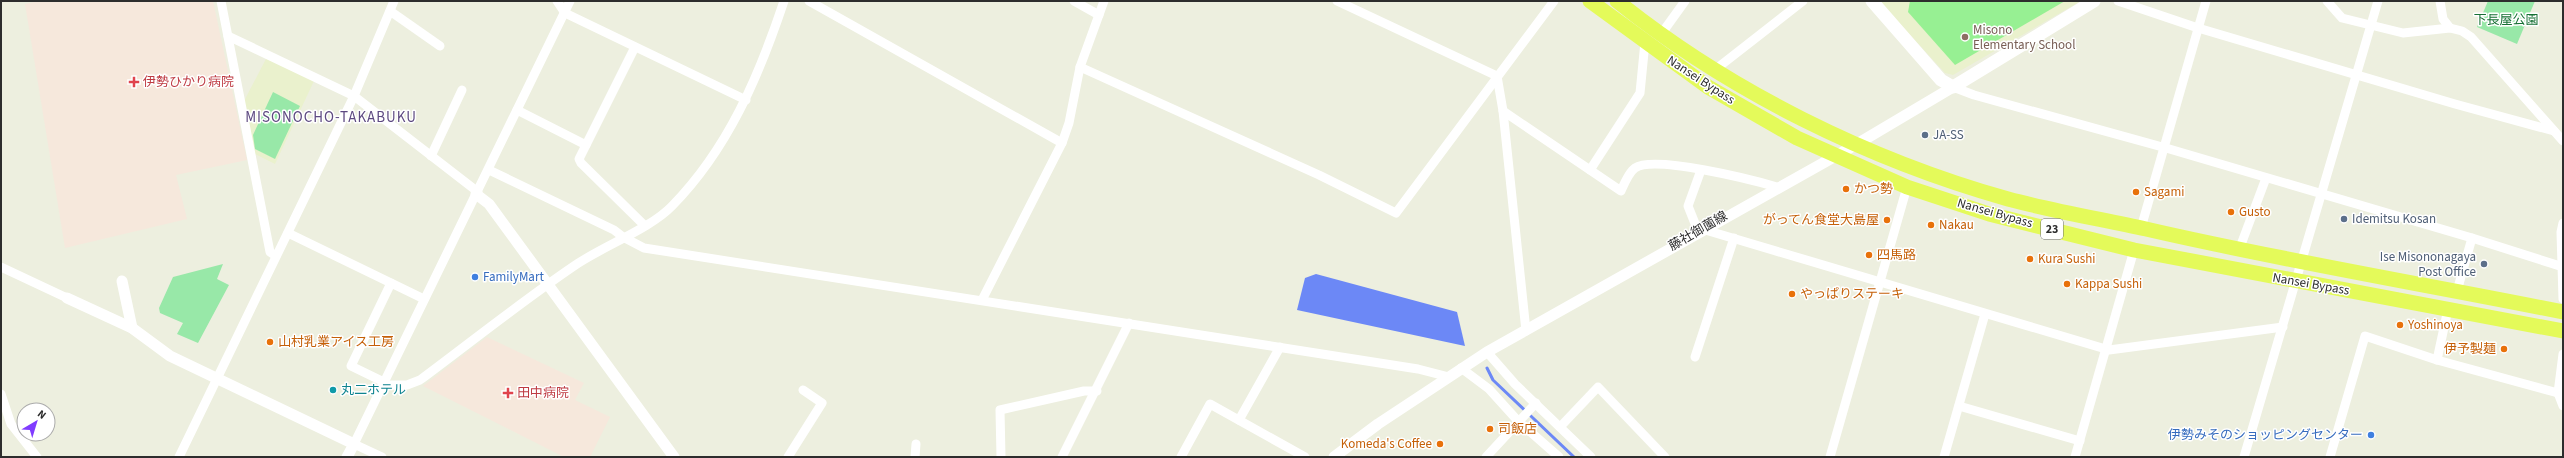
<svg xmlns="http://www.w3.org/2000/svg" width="2564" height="458" viewBox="0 0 2564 458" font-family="'Source Sans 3','Noto Sans JP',sans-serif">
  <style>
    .education { fill: #eaf1cd }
    .medical { fill: #f6e8dc }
    .green { fill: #98e8a8 }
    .pitch { fill: #97f093 }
    .water { fill: #6c88f6 }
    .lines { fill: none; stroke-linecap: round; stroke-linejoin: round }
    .stream { stroke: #6c88f6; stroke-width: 3 }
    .minor { stroke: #fff; stroke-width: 9 }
    .tertiary { stroke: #fff; stroke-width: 11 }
    .secondary { stroke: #fff; stroke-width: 13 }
    .trunk { stroke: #e4fa5a; stroke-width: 15 }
    .education-dot { fill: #8d6e63; stroke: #fff; stroke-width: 1.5 }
    .health-dot { fill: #e0444e; stroke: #fff; stroke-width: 1.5 }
    .service-dot { fill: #5c6f8a; stroke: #fff; stroke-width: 1.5 }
    .food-dot { fill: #e8710a; stroke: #fff; stroke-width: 1.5 }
    .shop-dot { fill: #3f7fe0; stroke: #fff; stroke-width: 1.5 }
    .culture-dot { fill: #0f9aa8; stroke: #fff; stroke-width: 1.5 }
    .labels { text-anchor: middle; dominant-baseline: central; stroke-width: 3; stroke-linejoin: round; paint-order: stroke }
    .shield { fill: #fff; stroke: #6c6c6c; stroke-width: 1 }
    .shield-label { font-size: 12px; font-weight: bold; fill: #2d2d2d }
    .park-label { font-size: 13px; fill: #167034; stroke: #fff }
    .education-label { font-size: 13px; fill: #785e54; stroke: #fff; text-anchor: start }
    .street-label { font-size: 13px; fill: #2d2d2d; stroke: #fff }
    .health-label { font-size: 13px; fill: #be3a42; stroke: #fff; text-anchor: start }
    .service-label { font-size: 13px; fill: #4e5e75; stroke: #fff; text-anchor: start }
    .food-label { font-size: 13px; fill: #c56008; stroke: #fff; text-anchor: start }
    .shop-label { font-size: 13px; fill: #366cbe; stroke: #fff; text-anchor: start }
    .culture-label { font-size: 13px; fill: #0d838f; stroke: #fff; text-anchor: start }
    .quarter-label { font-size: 15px; letter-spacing: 1px; fill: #5d4981; stroke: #fff }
  </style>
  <rect width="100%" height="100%" fill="#edefdf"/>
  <g class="education">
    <polygon points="1879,1 2081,1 1953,75 1945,73"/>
    <polygon points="267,57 314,81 275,164 253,153 243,103"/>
  </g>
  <g class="medical">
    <polygon points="38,1 213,1 247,160 176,175 187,219 65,248 25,4"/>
    <polygon points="487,337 584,383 575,400 610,417 590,457 564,457 423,386"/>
  </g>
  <g class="green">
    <polygon points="2488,1 2535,1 2517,44 2477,27"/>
    <polygon points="273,92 300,106 275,159 255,149 253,135"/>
    <polygon points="223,264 217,279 229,285 198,343 177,334 183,323 160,313 159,308 173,277"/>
  </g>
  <polygon class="pitch" points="1910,1 2065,1 1955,65 1908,12"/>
  <polygon class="water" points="1316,274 1457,312 1465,346 1297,310 1305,278"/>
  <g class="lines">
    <polyline class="stream" points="1487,368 1493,380 1574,457"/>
    <g class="minor">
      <polyline points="221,1 270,252 276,256"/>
      <polyline points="557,1 565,13 746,100"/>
      <polyline points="809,1 1062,143"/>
      <polyline points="1074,1 1099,15"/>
      <polyline points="1337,1 1497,76"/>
      <polyline points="2118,1 2198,28 2455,104 2554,131"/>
      <polyline points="2327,1 2342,18 2403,33 2450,28"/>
      <polyline points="2440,1 2443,19 2450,28 2462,31 2471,37 2563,141"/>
      <polyline points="390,11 440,46"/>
      <polyline points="1662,33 1685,1"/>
      <polyline points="228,36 354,96 478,192"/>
      <polyline points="1080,67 1319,175 1396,213 1554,1"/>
      <polyline points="1716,69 1803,1"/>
      <polyline points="1497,76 1503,111 1526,331"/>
      <polyline points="1953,87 1974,95 2166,148 2472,238 2563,267"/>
      <polyline points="517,110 586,145 635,47"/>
      <path d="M1503,111L1621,191C1624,184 1629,172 1635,168C1655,155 1753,180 1777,187"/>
      <polyline points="586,145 579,159 581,163 644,225"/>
      <polyline points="431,156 462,90"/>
      <polyline points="489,170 614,230 623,237 644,248 1418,369 1449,377"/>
      <polyline points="1590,170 1640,93 1645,42"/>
      <polyline points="2563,223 2561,232 2563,299"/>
      <polyline points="2141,228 2206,1"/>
      <polyline points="1702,229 2109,350 2283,327"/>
      <polyline points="1698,231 1688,206 1701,170"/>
      <polyline points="288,233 424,299"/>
      <polyline points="2239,250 2266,178"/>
      <polyline points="1,267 67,298"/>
      <polyline points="2457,291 2472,238"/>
      <polyline points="982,300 1062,143 1069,123 1080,67 1104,1"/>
      <polyline points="1487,352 1515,384 1591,457"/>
      <polyline points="2563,354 2558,393 2563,406"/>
      <polyline points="1695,357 1734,238"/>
      <polyline points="2437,360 2448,309"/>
      <polyline points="1461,368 1489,389 1518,421 1559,457"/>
      <polyline points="384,382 351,366 391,283"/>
      <path d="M383,385H407L420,380C471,342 521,302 574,266C601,247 650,229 672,206C728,149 759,76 784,1"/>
      <polyline points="1,394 11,424 37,457"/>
      <polyline points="1959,406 2080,441"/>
      <polyline points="1239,420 1280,347"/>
      <polyline points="1560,427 1598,387 1665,457"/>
      <polyline points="179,457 354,96 394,1"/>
      <polyline points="382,457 354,444 570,1"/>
      <polyline points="788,457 822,403 803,390"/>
      <polyline points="915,457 916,444"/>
      <polyline points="1001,457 1000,410 1084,391 1097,391"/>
      <polyline points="1062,457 1129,323"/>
      <polyline points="1181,457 1210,404 1305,457"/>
      <polyline points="1486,457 1536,403"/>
      <polyline points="1830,457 1907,187"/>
      <polyline points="1944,457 1985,314"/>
      <polyline points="2075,457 2134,250"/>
      <polyline points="2244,457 2378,1"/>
      <polyline points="2330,457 2365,336 2437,360 2558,393"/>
    </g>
    <g class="tertiary">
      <polyline points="476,194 489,204 674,457"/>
      <polyline points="122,281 132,328"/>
      <polyline points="67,298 132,328 170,356 354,444 347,457"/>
      <polyline points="1334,457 1378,424 1487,352 1857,144 1953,87"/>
    </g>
    <polyline class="secondary" points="1872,1 1941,80 1953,87 2094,1"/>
    <g class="trunk">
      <polyline points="1590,1 1708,87 1797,138 1907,187 1989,214 2134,250 2563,331"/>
      <path d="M1617,1C1729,91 1869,160 2008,199C2053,211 2100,219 2146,229C2284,261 2424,284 2563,312"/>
    </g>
  </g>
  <circle class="education-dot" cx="1965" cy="37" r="4"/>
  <g class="health-dot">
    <path d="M132 76h4v4h4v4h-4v4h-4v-4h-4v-4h4z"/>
    <path d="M506 387h4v4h4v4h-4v4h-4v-4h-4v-4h4z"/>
  </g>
  <g class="service-dot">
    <circle cx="1925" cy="135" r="4"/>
    <circle cx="2344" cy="219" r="4"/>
    <circle cx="2484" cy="264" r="4"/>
  </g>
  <g class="food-dot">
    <circle cx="1846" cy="189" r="4"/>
    <circle cx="2136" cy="192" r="4"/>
    <circle cx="2231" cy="212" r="4"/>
    <circle cx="1887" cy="220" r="4"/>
    <circle cx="1931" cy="225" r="4"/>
    <circle cx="1869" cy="255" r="4"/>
    <circle cx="2030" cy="259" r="4"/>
    <circle cx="2067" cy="284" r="4"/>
    <circle cx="1792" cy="294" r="4"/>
    <circle cx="2400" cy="325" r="4"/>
    <circle cx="270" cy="342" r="4"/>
    <circle cx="2504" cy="349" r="4"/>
    <circle cx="1490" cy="429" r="4"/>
    <circle cx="1440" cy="444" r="4"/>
  </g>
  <g class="shop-dot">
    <circle cx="475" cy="277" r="4"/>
    <circle cx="2371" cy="435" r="4"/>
  </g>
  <circle class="culture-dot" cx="333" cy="390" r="4"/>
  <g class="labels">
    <rect class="shield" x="2041" y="219" width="22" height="20" rx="3"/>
    <g class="shield-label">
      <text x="2052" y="229">23</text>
    </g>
    <g class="park-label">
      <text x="2506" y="20">下長屋公園</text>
    </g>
    <g class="education-label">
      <text x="1973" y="30">Misono<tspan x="1973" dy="15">Elementary School</tspan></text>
    </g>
    <g class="street-label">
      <text transform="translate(1701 80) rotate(33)">Nansei Bypass</text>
      <text transform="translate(1995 213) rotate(16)">Nansei Bypass</text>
      <text transform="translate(1698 231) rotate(-30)">藤社御薗線</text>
      <text transform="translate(2311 284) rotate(10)">Nansei Bypass</text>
    </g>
    <g class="health-label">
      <text x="143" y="82">伊勢ひかり病院</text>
      <text x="517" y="393">田中病院</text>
    </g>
    <g class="service-label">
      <text x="1933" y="135">JA-SS</text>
      <text x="2352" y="219">Idemitsu Kosan</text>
      <text x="2476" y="257" text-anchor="end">Ise Misononagaya<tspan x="2476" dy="15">Post Office</tspan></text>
    </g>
    <g class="food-label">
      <text x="1854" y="189">かつ勢</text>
      <text x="2144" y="192">Sagami</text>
      <text x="2239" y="212">Gusto</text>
      <text x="1879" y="220" text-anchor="end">がってん食堂大島屋</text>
      <text x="1939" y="225">Nakau</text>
      <text x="1877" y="255">四馬路</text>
      <text x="2038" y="259">Kura Sushi</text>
      <text x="2075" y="284">Kappa Sushi</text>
      <text x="1800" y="294">やっぱりステーキ</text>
      <text x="2408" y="325">Yoshinoya</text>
      <text x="278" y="342">山村乳業アイス工房</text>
      <text x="2496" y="349" text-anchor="end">伊予製麺</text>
      <text x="1498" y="429">司飯店</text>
      <text x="1432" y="444" text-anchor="end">Komeda's Coffee</text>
    </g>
    <g class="shop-label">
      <text x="483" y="277">FamilyMart</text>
      <text x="2363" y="435" text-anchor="end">伊勢みそのショッピングセンター</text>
    </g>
    <g class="culture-label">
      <text x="341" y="390">丸二ホテル</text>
    </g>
    <g class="quarter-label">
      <text x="331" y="117">MISONOCHO-TAKABUKU</text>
    </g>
  </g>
  <rect width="2564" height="458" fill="none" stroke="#2d2d2d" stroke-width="4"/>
  <g transform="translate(36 422) rotate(38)"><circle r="19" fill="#ffffff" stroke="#ababab"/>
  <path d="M0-3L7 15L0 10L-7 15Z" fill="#803cff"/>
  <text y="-6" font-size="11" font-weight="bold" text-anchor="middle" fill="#2d2d2d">N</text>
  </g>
</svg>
